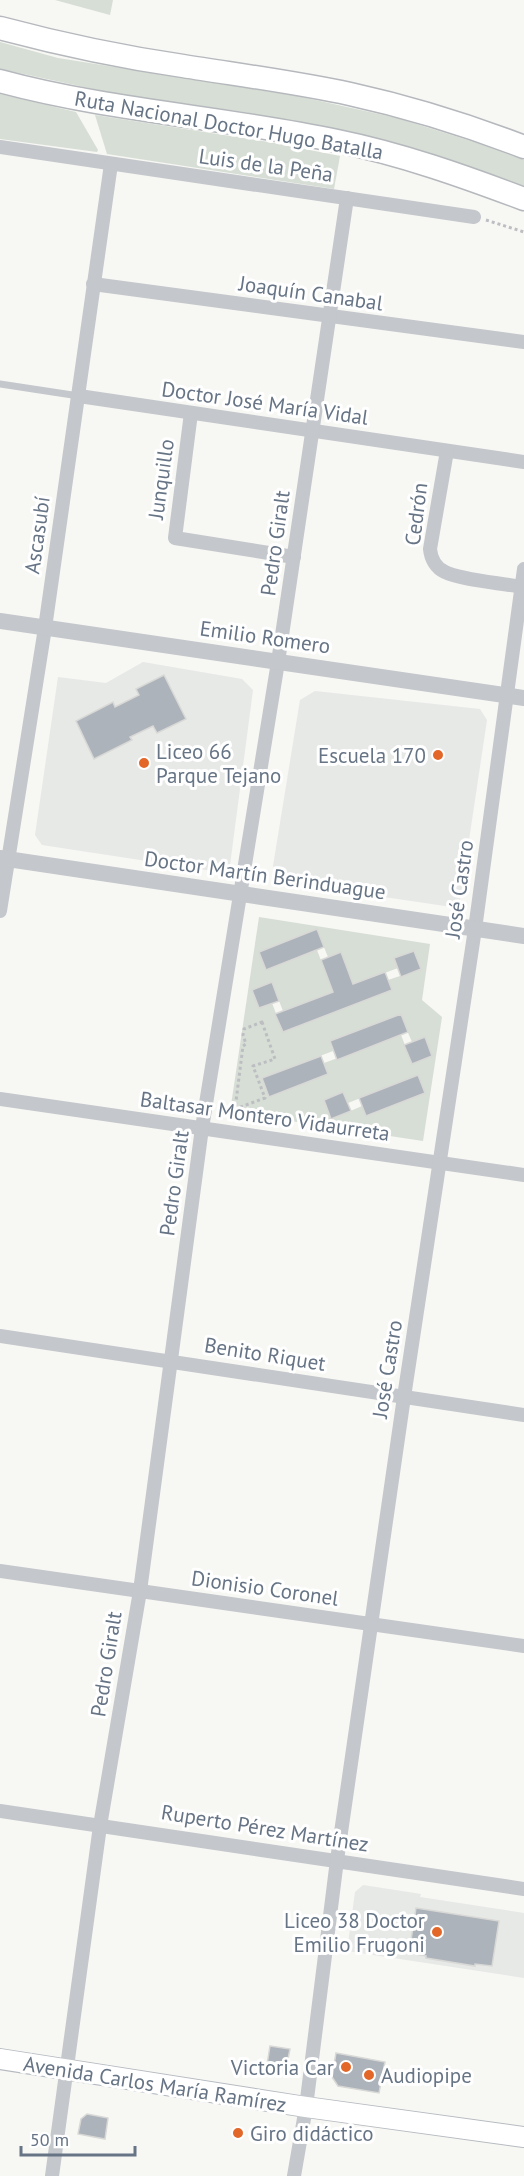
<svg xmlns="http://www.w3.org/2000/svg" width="524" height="2176" viewBox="0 0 524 2176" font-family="'PT Sans',sans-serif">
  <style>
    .built { fill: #e7e9e7 }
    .green { fill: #d7ded5; fill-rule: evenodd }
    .building { fill: #adb3ba; stroke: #d8d8d6; stroke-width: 1.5 }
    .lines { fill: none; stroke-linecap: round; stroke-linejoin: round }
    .secondary-casing { stroke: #b6bbc0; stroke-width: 22 }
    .trunk-casing { stroke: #b5b8bc; stroke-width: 25 }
    .path { stroke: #bcbec1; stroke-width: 3; stroke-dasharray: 3 3; stroke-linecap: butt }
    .service { stroke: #c4c7cb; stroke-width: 7 }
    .minor { stroke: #c4c7cb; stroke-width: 14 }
    .tertiary { stroke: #c4c7cb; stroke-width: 16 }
    .secondary { stroke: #fff; stroke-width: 20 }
    .trunk { stroke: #fff; stroke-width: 22 }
    .poi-dot { fill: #e26729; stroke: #fff; stroke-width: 2 }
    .labels { text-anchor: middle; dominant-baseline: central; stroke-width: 6; stroke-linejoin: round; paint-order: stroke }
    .street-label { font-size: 21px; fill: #667485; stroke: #fff }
    .poi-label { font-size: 21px; fill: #667485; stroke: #fff; text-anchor: start }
  </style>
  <rect width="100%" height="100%" fill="#f7f7f4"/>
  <g class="built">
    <polygon points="143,662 242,679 253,690 230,865 219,872 42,845 35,835 58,677 106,683"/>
    <polygon points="315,691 480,709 487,720 460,900 452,907 282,882 273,866 300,700"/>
    <polygon points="363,1885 421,1894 420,1897 524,1913 524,1978 347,1951 355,1892"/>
  </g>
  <g class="green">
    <polygon points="55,0 113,0 110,15"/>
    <polygon points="0,42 58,58 297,96 397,118 474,142 524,160 524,188 458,163 354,133 244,112 112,93 5,70 0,69"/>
    <polygon points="0,94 76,112 98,150 97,152 0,139"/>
    <polygon points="95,115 269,142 340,156 334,189 107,154"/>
    <path d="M259,917L430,944L422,1000L442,1017L423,1141L230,1112ZM317,930L328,957V979L317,950L266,970L259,952ZM414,951L421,969L388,980L391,990L283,1032L272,1003L259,1008L252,990L272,983L283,1011L398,968L394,958ZM400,1014L412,1042L425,1037L432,1056L412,1063L401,1035L324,1063L328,1074L269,1096L262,1078L333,1051L330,1041ZM418,1075L425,1093L367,1116L362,1106L332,1119L324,1100L343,1092L348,1103Z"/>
  </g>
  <g class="building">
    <polygon points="164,675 186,719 157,733 153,726 130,737 132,740 94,759 76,721 113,702 115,707 139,695 136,689"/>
    <polygon points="317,929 324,947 266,970 259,952"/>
    <polygon points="414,951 421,969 401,977 394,958"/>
    <polygon points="341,952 353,984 385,972 392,990 283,1032 275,1014 333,992 321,960"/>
    <polygon points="272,982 279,1001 259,1008 252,990"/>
    <polygon points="401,1014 408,1032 337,1060 330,1041"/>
    <polygon points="425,1037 432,1056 412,1064 404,1045"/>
    <polygon points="321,1056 328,1074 269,1097 262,1078"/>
    <polygon points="418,1075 425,1093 366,1116 359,1098"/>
    <polygon points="343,1092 351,1111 331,1119 324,1100"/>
    <polygon points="416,1908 499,1921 492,1966 475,1964 475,1966 426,1958 426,1956 409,1953"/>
    <polygon points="270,2046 290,2049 285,2074 266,2071"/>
    <polygon points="336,2053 385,2062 379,2093 338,2086 332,2077"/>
    <polygon points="87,2114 108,2118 105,2139 78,2134 81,2119"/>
  </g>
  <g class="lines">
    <g class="secondary-casing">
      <polyline id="secondary" points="0,2059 306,2107 524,2137"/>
    </g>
    <g class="trunk-casing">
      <g id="trunk">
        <path d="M0,28C60,44 121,57 183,66C239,75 294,82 350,94C409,107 467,125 524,147"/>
        <path d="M0,81C111,111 225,117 337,141C401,154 463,176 524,199"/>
      </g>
    </g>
    <g class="path">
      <polyline points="486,220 524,232"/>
      <polygon points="262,1022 275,1059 253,1066 265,1098 235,1109 243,1046 246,1044 243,1035 244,1029"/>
    </g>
    <polyline class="service" points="0,384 79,396"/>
    <g class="minor">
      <polyline points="0,147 474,217"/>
      <polyline points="93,284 524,342"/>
      <polyline points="79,396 524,462"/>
      <polyline points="191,413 175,538 294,557"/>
      <path d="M447,451L430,549C431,559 436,568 445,572C461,580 502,583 521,587"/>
      <polyline points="0,911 45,628 111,164"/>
      <polyline points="0,1099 524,1175"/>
      <polyline points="0,1336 524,1415"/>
      <polyline points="0,1571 524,1646"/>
      <polyline points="0,1811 524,1889"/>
      <polyline points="52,2176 100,1826 140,1591 202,1128 278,662 347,198"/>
      <polyline points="294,2176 306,2107 337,1860 404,1397 475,929 524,569"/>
    </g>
    <g class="tertiary">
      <polyline points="0,621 524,698"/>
      <polyline points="0,858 524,936"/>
    </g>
    <use href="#secondary" class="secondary"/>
    <use href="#trunk" class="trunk"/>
  </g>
  <g class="poi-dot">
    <circle cx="438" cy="755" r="6"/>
    <circle cx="144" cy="763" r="6"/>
    <circle cx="437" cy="1932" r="6"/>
    <circle cx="346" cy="2067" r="6"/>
    <circle cx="369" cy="2075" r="6"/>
    <circle cx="238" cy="2133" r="6"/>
  </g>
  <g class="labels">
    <g class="street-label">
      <text transform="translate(229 125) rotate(10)">Ruta Nacional Doctor Hugo Batalla</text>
      <text transform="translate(266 165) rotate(8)">Luis de la Peña</text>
      <text transform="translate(311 293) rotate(8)">Joaquín Canabal</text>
      <text transform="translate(265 403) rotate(8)">Doctor José María Vidal</text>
      <text transform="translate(161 479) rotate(-82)">Junquillo</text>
      <text transform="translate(416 514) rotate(-83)">Cedrón</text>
      <text transform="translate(37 535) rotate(-82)">Ascasubí</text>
      <text transform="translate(275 543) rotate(-82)">Pedro Giralt</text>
      <text transform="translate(265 637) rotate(8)">Emilio Romero</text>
      <text transform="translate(265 875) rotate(8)">Doctor Martín Berinduague</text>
      <text transform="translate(459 889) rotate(-82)">José Castro</text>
      <text transform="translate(265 1116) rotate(8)">Baltasar Montero Vidaurreta</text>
      <text transform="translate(174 1183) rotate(-82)">Pedro Giralt</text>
      <text transform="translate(265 1354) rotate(9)">Benito Riquet</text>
      <text transform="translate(387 1369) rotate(-81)">José Castro</text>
      <text transform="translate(265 1588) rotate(8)">Dionisio Coronel</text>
      <text transform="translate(106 1664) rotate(-81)">Pedro Giralt</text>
      <text transform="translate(265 1828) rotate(9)">Ruperto Pérez Martínez</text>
      <text transform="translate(155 2084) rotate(9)">Avenida Carlos María Ramírez</text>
    </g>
    <g class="poi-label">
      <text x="156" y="751">Liceo 66<tspan x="156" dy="24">Parque Tejano</tspan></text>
      <text x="426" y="755" text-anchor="end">Escuela 170</text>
      <text x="425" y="1920" text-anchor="end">Liceo 38 Doctor<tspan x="425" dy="24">Emilio Frugoni</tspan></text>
      <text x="334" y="2067" text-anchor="end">Victoria Car</text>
      <text x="381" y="2075">Audiopipe</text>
      <text x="250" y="2133">Giro didáctico</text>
    </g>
  </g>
  <path d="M21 2146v9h114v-9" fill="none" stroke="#667485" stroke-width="3"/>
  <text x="30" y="2146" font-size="18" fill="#667485" stroke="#ffffff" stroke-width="4.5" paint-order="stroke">50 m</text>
</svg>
